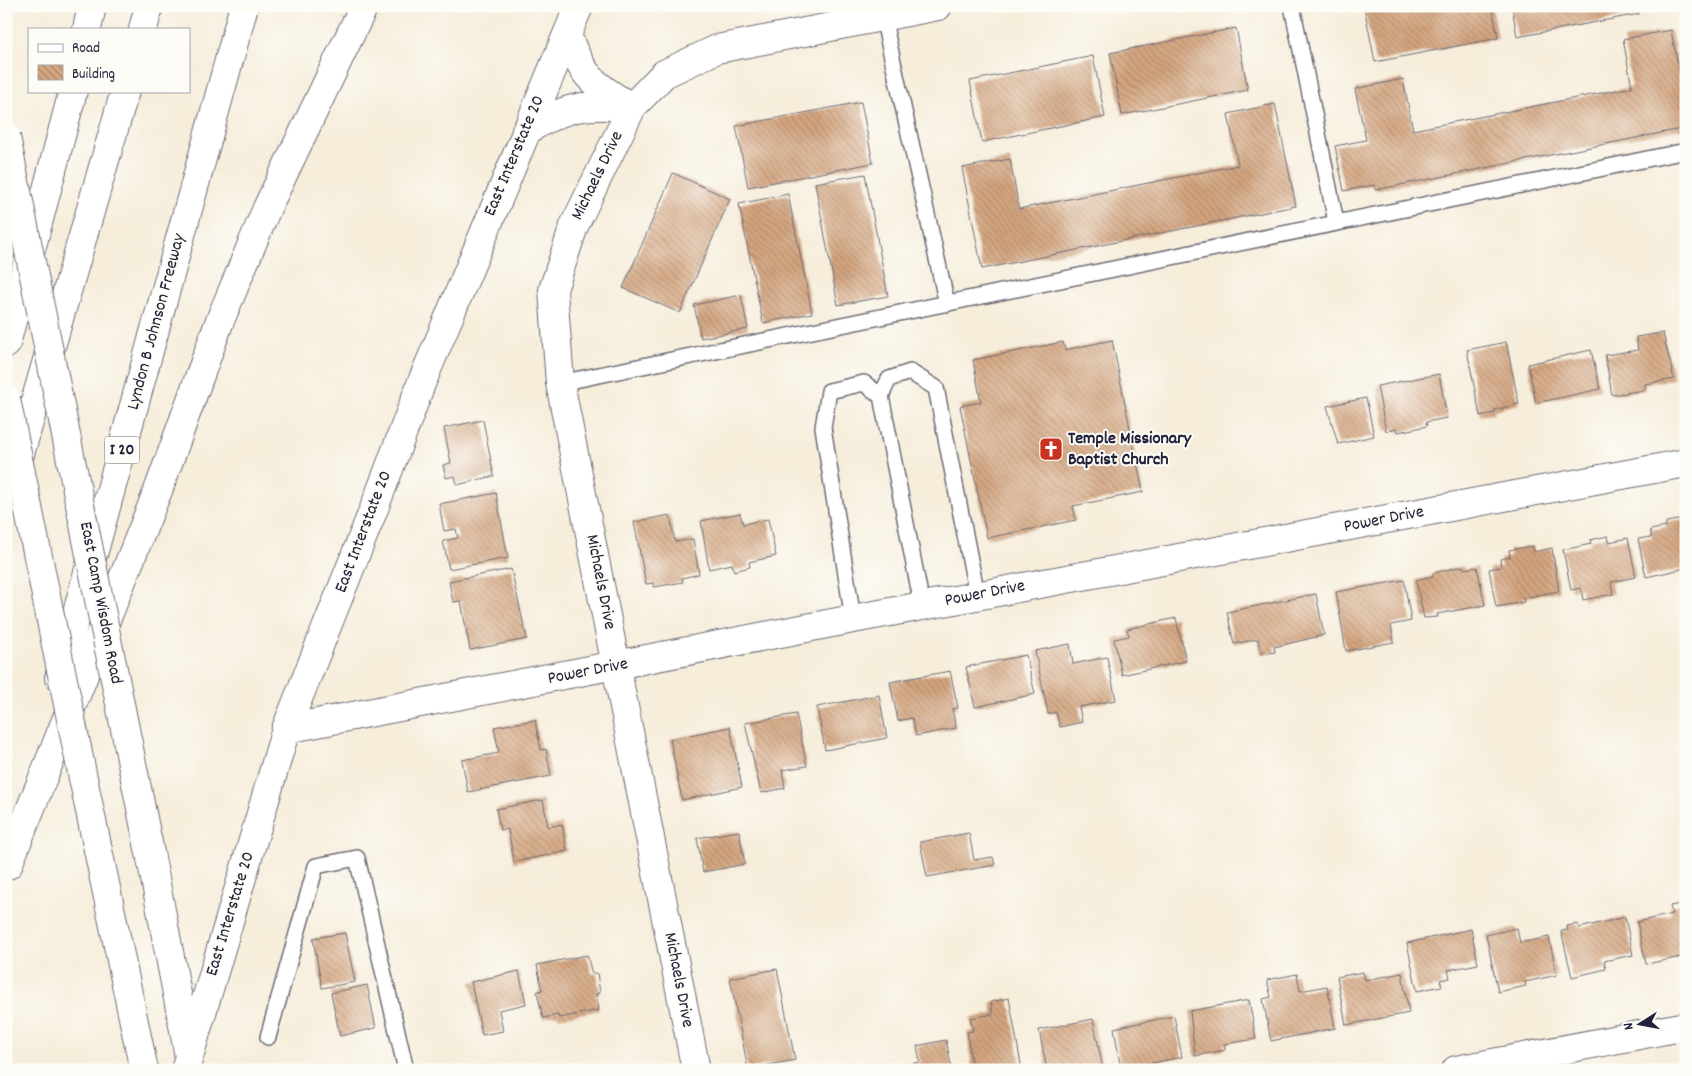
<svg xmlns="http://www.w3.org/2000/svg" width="1692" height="1076" viewBox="0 0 1692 1076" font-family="Dekko,sans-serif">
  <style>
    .building { fill: url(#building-back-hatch) }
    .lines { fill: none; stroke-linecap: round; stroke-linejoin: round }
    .service-casing { stroke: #6c6973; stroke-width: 18 }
    .minor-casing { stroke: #6c6973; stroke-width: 30 }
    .secondary-casing { stroke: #6c6973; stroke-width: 30 }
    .motorway-casing { stroke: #6c6973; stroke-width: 30 }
    .service { stroke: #fff; stroke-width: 15 }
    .minor { stroke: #fff; stroke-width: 28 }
    .secondary { stroke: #fff; stroke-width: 28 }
    .motorway { stroke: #fff; stroke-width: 28 }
    .secondary-bridge-casing { stroke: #6c6973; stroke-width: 30; stroke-linecap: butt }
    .secondary-bridge { stroke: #fff; stroke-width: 28 }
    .labels { text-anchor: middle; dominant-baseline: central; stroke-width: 4; stroke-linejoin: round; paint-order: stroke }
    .shield { fill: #fdfcf7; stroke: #646373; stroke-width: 1 }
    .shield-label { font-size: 16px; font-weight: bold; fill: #22223b }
    .street-label { font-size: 18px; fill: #22223b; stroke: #fdfcf7 }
    .poi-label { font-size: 18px; font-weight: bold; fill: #22223b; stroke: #fdfcf7; text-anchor: start }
  </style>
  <defs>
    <pattern id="building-back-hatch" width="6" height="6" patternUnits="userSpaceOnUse" patternTransform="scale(1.25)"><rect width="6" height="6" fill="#d4a57f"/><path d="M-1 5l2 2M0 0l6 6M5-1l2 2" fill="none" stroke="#ac8669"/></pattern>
  </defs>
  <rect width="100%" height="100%" fill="#fdfcf7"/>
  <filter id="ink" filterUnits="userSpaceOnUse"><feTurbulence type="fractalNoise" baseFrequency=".02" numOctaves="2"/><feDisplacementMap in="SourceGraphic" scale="10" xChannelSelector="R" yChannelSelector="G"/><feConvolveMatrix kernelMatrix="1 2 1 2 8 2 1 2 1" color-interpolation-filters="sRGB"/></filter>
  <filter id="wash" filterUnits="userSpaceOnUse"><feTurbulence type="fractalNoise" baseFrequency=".0096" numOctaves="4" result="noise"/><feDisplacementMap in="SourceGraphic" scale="20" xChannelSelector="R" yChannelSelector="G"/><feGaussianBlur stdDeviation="1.12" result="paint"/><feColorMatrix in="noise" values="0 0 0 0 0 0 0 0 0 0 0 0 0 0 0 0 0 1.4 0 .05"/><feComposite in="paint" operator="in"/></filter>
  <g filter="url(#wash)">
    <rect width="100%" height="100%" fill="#f6edda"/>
    <g id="blocks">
      <g class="building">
        <polygon points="1364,6 1492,6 1498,38 1375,62"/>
        <polygon points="1512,6 1638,6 1639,14 1517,37"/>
        <polygon points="1236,28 1248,90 1122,115 1110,53"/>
        <polygon points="1671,30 1686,105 1686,128 1375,190 1374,185 1344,191 1335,146 1366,140 1355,89 1403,79 1413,130 1632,87 1623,39"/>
        <polygon points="1093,56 1105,117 982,142 970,81"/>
        <polygon points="861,102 873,163 748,187 736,126"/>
        <polygon points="1275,104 1296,206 982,269 962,168 1010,159 1019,209 1238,165 1228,114"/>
        <polygon points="673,173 730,199 680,313 623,288"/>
        <polygon points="865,174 888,296 838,305 815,183"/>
        <polygon points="788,194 812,313 763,323 739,204"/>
        <polygon points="741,295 748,329 701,338 694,305"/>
        <polygon points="1663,333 1674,379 1645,384 1645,390 1612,395 1605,355 1638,350 1636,337"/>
        <polygon points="1112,340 1143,492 1073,506 1076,520 987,538 960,406 981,402 973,360 1063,342 1065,350"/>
        <polygon points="1506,342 1519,404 1494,410 1495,413 1480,416 1467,350"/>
        <polygon points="1591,350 1600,389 1536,403 1528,364"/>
        <polygon points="1439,374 1447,418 1426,422 1427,426 1398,432 1397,428 1386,431 1377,386"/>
        <polygon points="1366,398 1374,436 1338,444 1327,406"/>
        <polygon points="483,420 494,476 457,485 455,476 446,478 443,465 451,463 444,428"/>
        <polygon points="496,493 508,558 449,569 443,541 458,538 456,529 444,531 439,504"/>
        <polygon points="740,513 743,524 768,519 776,556 749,562 750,567 734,571 732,564 709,569 701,521"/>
        <polygon points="670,515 675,542 693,539 699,574 682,578 683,582 654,587 653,583 646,584 634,522"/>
        <polygon points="1683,519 1684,524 1686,523 1686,568 1646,577 1638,539 1652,537 1650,530 1666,527 1666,522"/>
        <polygon points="1608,536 1609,542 1628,538 1636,577 1611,582 1613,594 1583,600 1581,588 1571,590 1563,550 1591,544 1590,540"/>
        <polygon points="1533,546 1534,552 1552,548 1559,591 1523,598 1524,602 1496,607 1489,569 1501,567 1500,559 1510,557 1509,550"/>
        <polygon points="1463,566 1464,569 1477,567 1485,605 1437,614 1438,617 1424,618 1416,580 1433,576 1433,573"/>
        <polygon points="511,569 527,639 470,650 461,601 453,602 449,581"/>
        <polygon points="1404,580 1411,621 1391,625 1394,642 1346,651 1336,592"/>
        <polygon points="1316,594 1324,635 1274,647 1275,652 1261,654 1258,639 1234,644 1227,612"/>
        <polygon points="1176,618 1186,661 1122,675 1114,639 1129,636 1127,629"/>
        <polygon points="1070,644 1073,664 1107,657 1116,700 1079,707 1082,722 1060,727 1056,712 1048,714 1035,651"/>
        <polygon points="1026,655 1035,694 975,707 966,667"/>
        <polygon points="950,671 958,708 952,709 956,728 916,736 912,718 898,721 890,682"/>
        <polygon points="879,695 887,738 825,750 817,707"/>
        <polygon points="796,714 807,766 782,770 785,788 761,793 745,723"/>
        <polygon points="535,720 541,750 546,749 551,776 468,792 462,760 499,753 494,727"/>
        <polygon points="730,727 742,787 682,800 670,739"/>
        <polygon points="543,800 548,827 562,824 567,851 514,862 508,829 500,830 496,809"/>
        <polygon points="739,831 745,864 703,872 697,838"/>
        <polygon points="969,833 974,860 993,857 995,865 927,877 920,842"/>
        <polygon points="1686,903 1686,956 1646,964 1637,922 1672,914 1670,906"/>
        <polygon points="1625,917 1633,955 1604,961 1606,969 1572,977 1561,931 1568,930 1567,926 1578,924 1579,928"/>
        <polygon points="1517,928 1520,943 1549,937 1557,975 1525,982 1526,986 1498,992 1486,935"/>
        <polygon points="1471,929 1478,964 1448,970 1450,978 1440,980 1442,986 1417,991 1407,943"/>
        <polygon points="345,933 355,982 322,988 313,938"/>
        <polygon points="587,955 592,974 597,973 600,993 596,994 599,1010 559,1018 558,1015 543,1018 537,992 542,990 537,965"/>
        <polygon points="777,969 795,1060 748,1069 730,978"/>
        <polygon points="519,971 526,1004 499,1010 503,1031 482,1035 471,982"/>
        <polygon points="1363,972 1365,980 1402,973 1409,1013 1346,1025 1337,977"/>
        <polygon points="1297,974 1300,991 1327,986 1335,1028 1271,1041 1263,999 1271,997 1267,980"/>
        <polygon points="367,985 376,1028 340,1036 331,993"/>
        <polygon points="1009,998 1022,1070 972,1070 967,1032 973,1031 970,1018 993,1014 991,1002"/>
        <polygon points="1249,1000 1256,1039 1224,1044 1225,1050 1195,1056 1190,1011"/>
        <polygon points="1174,1016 1182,1057 1121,1069 1114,1028"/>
        <polygon points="1093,1019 1103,1069 1076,1070 1075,1066 1047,1070 1039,1030"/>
        <polygon points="946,1040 952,1070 885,1070 920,1062 917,1046"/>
        <polygon points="877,1066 878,1070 861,1070 860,1069"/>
      </g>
    </g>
  </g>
  <g filter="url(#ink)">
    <use href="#blocks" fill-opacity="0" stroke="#6c6973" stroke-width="1"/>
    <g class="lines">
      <g class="service-casing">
        <g id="service">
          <polyline points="1292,6 1336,222"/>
          <polyline points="883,17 947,304"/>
          <polyline points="560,383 1686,151"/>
          <polyline points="881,396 889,379 910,372 936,388 977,595"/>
          <polyline points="853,619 823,427 829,391 864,383 881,396 922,605"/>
          <polyline points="268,1037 316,866 357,858 406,1070"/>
        </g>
      </g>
      <g class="minor-casing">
        <g id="minor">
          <polyline points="286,729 853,619 1686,463"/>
          <polyline points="696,1070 560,383 553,290 574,226 632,107 664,74 717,49 938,6"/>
          <polyline points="1456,1070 1686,1026"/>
        </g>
      </g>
      <g class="secondary-casing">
        <g id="secondary">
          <path d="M567,35C582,74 591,84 628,105"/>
          <path d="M526,131C565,106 586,103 632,107"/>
          <polyline points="83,778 144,1070"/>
          <polyline points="151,858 188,1051"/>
          <polyline points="185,1070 286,729 375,506 421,384 579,6"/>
        </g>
      </g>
      <g class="motorway-casing">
        <g id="motorway">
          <polyline points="87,29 92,6"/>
          <polyline points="143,29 149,6"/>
          <polyline points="6,344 73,91"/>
          <polyline points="6,502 125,91"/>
          <polyline points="59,678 244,6"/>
          <polyline points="8,865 159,488 219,323 267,208 364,6"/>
        </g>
      </g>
      <use href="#service" class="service"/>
      <use href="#minor" class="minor"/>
      <use href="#secondary" class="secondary"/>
      <use href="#motorway" class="motorway"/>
      <g class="secondary-bridge-casing">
        <g id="secondary-bridge">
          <polyline points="6,137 151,858"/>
          <polyline points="6,399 83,778"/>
        </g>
      </g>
      <use href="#secondary-bridge" class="secondary-bridge"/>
    </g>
  </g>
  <defs>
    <g id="church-square" transform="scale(1.25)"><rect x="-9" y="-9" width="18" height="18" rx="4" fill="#c8321e" stroke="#fdfcf7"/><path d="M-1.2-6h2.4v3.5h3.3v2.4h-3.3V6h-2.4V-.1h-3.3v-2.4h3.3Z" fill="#fff"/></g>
  </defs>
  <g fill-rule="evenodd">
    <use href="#church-square" x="1051" y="449"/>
  </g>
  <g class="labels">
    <rect class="shield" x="104.5" y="436.5" width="35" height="27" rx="4"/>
    <g class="shield-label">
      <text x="122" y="450">I 20</text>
    </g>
    <g class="street-label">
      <text transform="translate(515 156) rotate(-67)">East Interstate 20</text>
      <text transform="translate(598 176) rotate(-64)">Michaels Drive</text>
      <text transform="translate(157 322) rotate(-75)">Lyndon B Johnson Freeway</text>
      <text transform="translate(1384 520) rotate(-11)">Power Drive</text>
      <text transform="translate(364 532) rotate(-69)">East Interstate 20</text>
      <text transform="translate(600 582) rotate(79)">Michaels Drive</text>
      <text transform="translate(985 594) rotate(-11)">Power Drive</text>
      <text transform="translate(100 603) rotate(79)">East Camp Wisdom Road</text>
      <text transform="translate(588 672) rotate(-11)">Power Drive</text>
      <text transform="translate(231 914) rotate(-73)">East Interstate 20</text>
      <text transform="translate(678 980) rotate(79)">Michaels Drive</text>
    </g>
    <g class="poi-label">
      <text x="1068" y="439">Temple Missionary<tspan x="1068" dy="21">Baptist Church</tspan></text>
    </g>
  </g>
  <rect width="1692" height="1076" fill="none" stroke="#fdfcf7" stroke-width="25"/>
  <rect x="28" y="28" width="162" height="65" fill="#fdfcf7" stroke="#a5a5ac"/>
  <rect x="38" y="44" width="25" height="8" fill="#ffffff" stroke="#a5a5ac"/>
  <text x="72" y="52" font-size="15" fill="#22223b">Road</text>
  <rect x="38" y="65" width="25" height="15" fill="url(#building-back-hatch)" stroke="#a5a5ac"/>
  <text x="72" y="78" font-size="15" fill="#22223b">Building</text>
  <g transform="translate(1640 1024) rotate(259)" stroke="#fdfcf7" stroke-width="4" paint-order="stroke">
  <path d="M0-4L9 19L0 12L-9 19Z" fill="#22223b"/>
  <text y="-8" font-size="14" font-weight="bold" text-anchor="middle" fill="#22223b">N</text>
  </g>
</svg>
